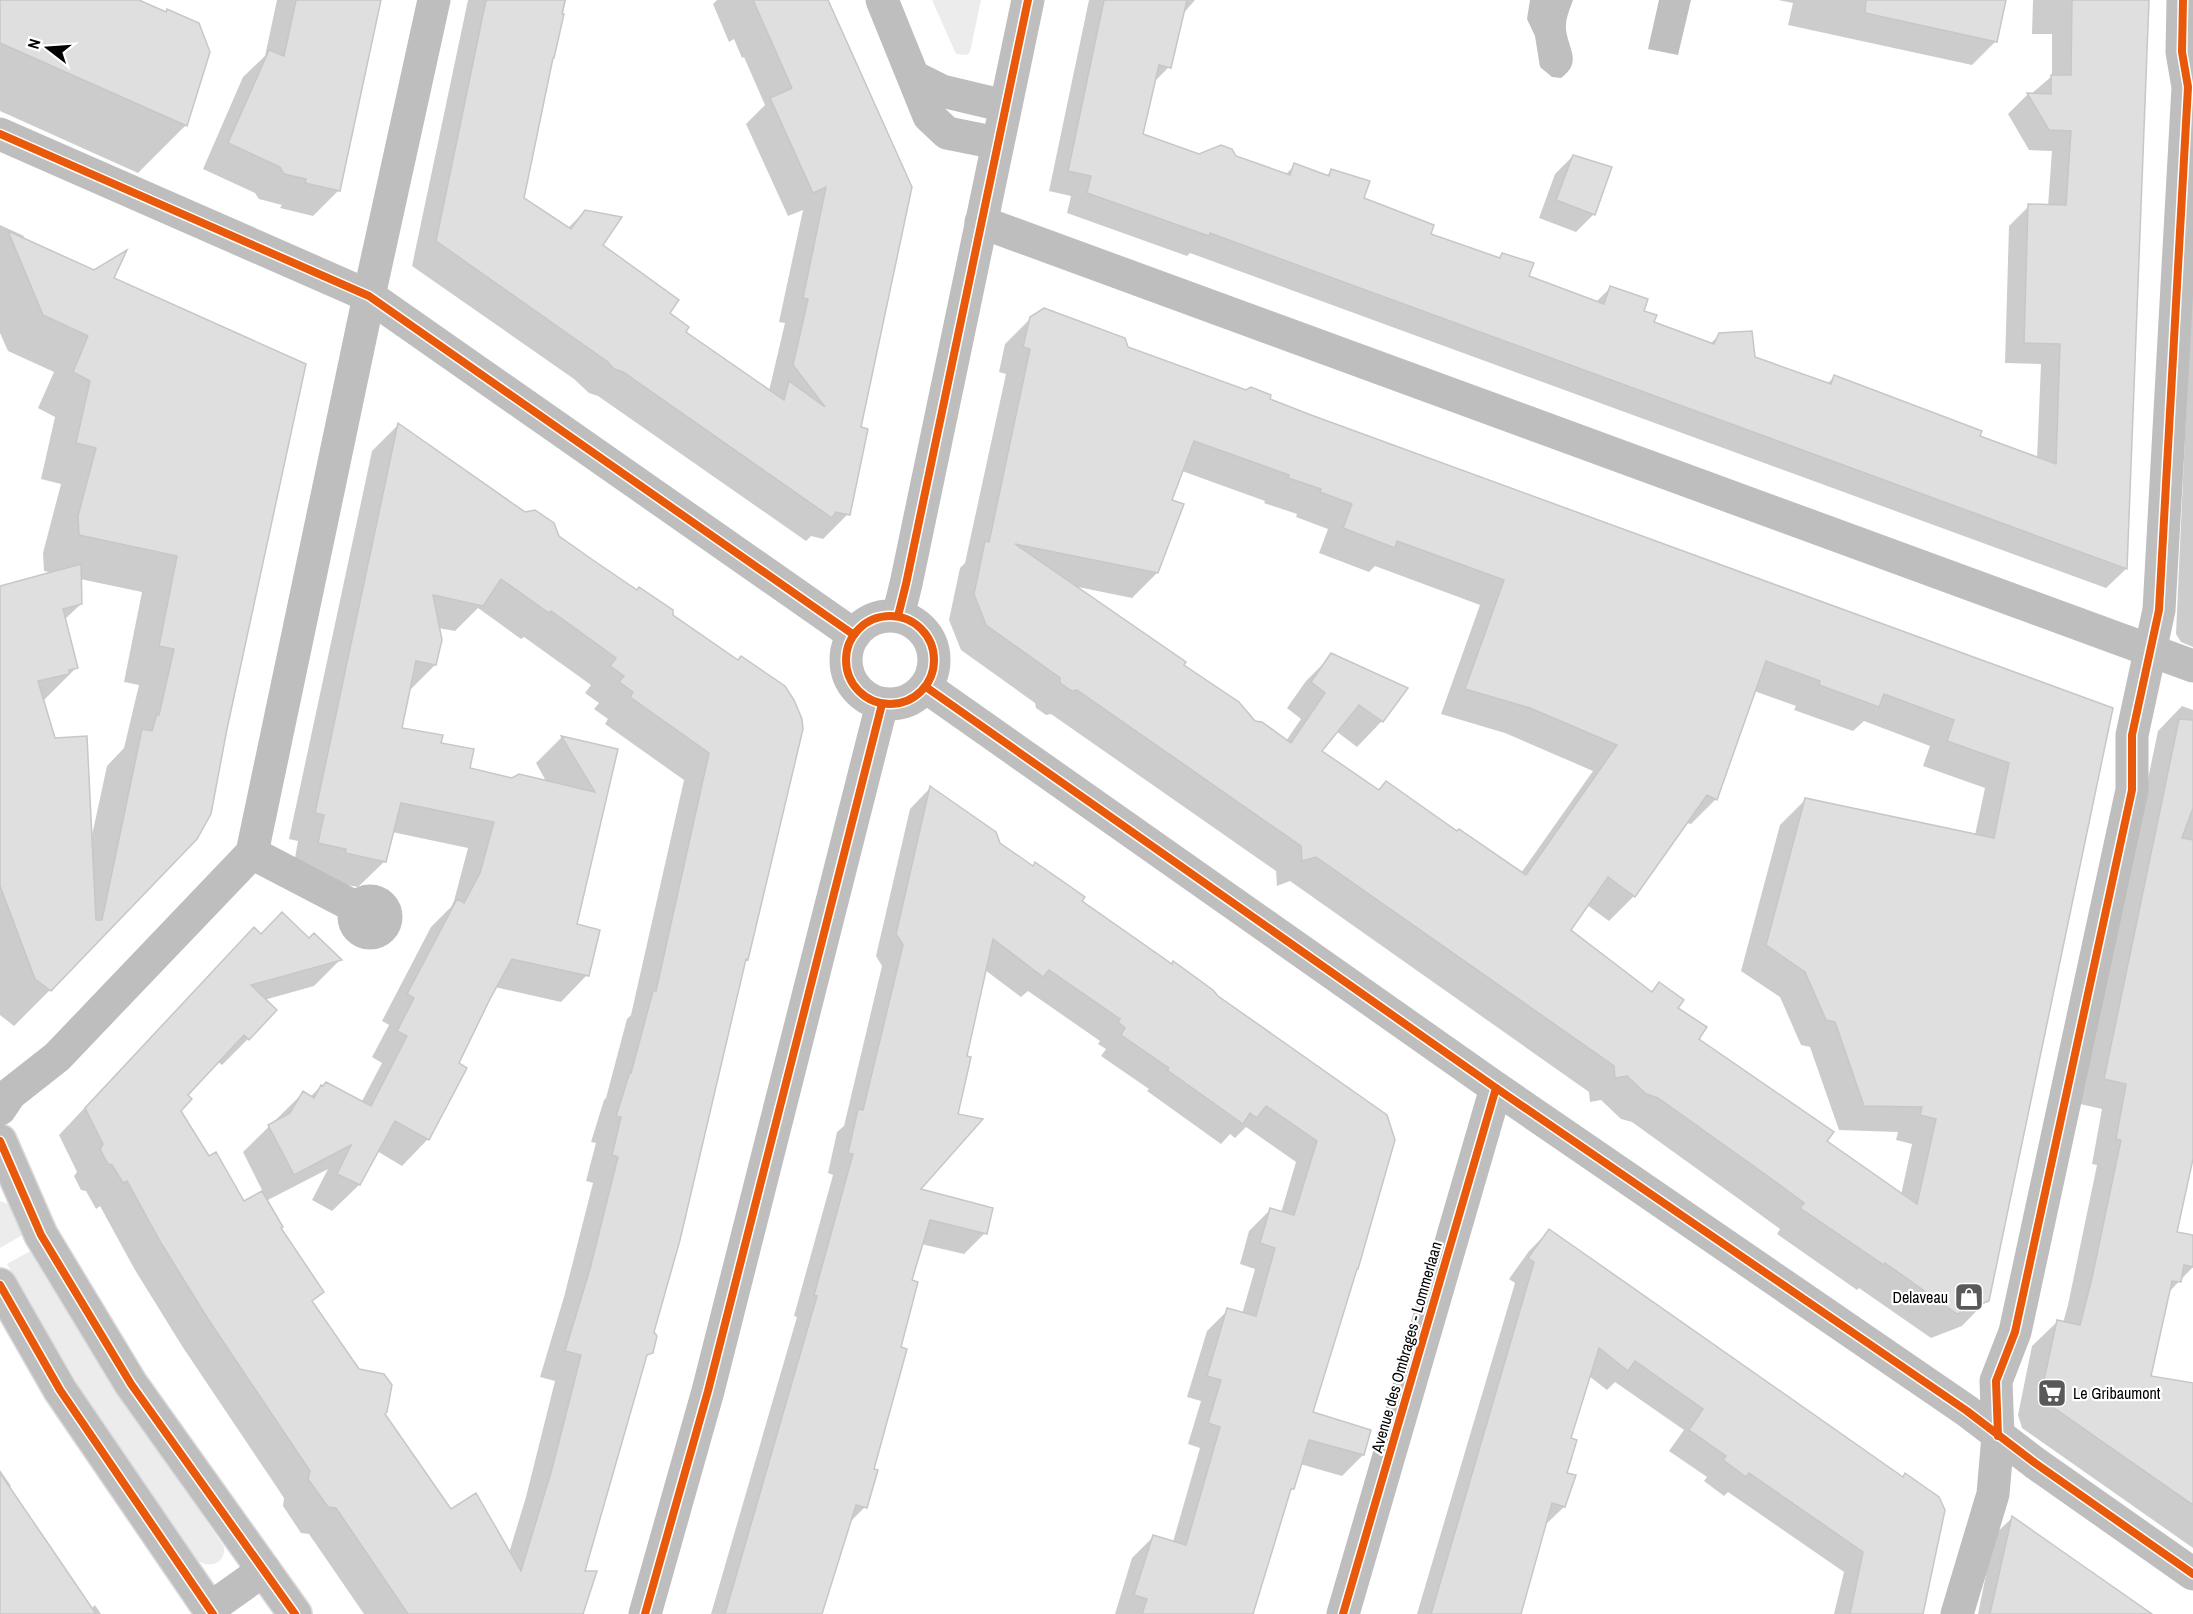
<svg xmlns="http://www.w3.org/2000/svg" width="2193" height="1614" viewBox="0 0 2193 1614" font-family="'Archivo Narrow',sans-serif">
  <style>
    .green { fill: #ececec }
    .water { fill: #bfbfbf }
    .shadow { fill: #0003; fill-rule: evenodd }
    .building { fill: #dfdfdf; stroke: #c7c7c7; stroke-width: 1.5; fill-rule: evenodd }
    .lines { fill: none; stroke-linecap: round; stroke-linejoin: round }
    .major-casing { stroke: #dbdbdb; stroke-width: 36 }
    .minor { stroke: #bebebe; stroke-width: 33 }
    .major { stroke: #bebebe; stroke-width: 33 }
    .cycleway-casing { stroke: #fff; stroke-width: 11 }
    .cycleway { stroke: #e8590c; stroke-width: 8 }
    .labels { text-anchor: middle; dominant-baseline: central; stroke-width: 4.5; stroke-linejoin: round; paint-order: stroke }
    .poi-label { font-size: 16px; fill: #000; stroke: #fff; text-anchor: end }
    .street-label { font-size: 16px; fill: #000; stroke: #fff }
  </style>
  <rect width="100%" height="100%" fill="#fff"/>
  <g class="green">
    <polygon points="932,0 981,0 970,52 967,55 956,54"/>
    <polygon points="0,1201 11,1205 26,1233 0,1248"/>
    <path d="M34,1249L112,1382L224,1547C226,1564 209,1569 197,1560L84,1395L7,1264Z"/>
  </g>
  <g class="water">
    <path d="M1530,0H1573C1570,9 1565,19 1566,29C1568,49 1583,62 1561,78L1552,77L1540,67L1535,36L1527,19Z"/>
    <polygon points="1659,0 1691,0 1678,55 1648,49"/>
  </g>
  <g class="shadow">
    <polygon points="0,0 136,0 165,13 167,11 186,125 138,173 0,111"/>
    <polygon points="277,0 380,0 339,190 313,216 280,208 282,205 259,199 255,193 203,169 243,77 265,56"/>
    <polygon points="468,0 566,0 522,198 567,229 585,211 601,245 683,332 769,391 785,323 779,322 803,210 788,216 746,124 765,105 744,57 742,58 734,39 729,42 713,4 717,0 826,0 860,428 848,514 823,539 811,536 806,541 598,396 589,393 574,379 412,266"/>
    <polygon points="1089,0 1195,0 1182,15 1169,67 1153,83 1141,135 1199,156 1235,157 1285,175 1295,165 1326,176 1332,170 1362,199 1429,235 1498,259 1502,254 1527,277 1595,303 1611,287 1642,312 1652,323 1710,344 1719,335 1753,358 1827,384 1834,377 1978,437 2037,459 2041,364 2005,363 2009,226 2029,206 2048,206 2052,151 2029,150 2008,114 2028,94 2031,94 2052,76 2052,34 2032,34 2033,0 2147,0 2126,569 2106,588 1190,253 1187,256 1067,213 1071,196 1049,191"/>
    <polygon points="1778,0 2004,0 1996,41 1972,65 1788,25 1793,3"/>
    <polygon points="1573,156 1594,214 1576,232 1539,218 1555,174"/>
    <path d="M0,225L24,236L22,240L112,279L226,729L210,814L50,990L14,1026L0,1015V588L54,573L44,571L43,553L61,484L41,479L55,417L38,408L54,372L8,351L0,333ZM80,579L142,592L124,682L139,685L124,748L107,766L91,840L54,740L43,701L76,668L64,620L81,604Z"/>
    <polygon points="2193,258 2193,647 2181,642 2176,634"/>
    <path d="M1031,318L1127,348L2111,709L1987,1300L1962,1326L1931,1338L1859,1288L1857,1290L1777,1234L1780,1229L1743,1202L1632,1122L1621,1119L1601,1100L1590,1102L1589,1092L1290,881L1277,886L1276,871L1051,714L1046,715L1036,708L1035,703L961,650L949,620L960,568L965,563L1006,374L999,372L1005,344ZM1182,471L1265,501L1264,503L1297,514L1296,517L1328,529L1319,553L1369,572L1375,566L1480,605L1441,714L1505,733L1593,771L1521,873L1457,833L1386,783L1378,791L1320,752L1336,731L1357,747L1382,721L1332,655L1306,681L1287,708L1301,719L1286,741L1254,722L1182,666L1073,586L1132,598L1157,573L1170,501ZM1754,691L1796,706L1794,710L1853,731L1864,721L1930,746L1923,766L1985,788L1975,835L1805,800L1780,825L1741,971L1780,997L1801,1045L1810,1047L1839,1130L1898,1132L1896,1140L1912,1144L1901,1195L1825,1142L1697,1039L1659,984L1650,993L1569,930L1587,905L1609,921L1634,896L1687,823L1691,824L1716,799Z"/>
    <path d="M398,425L738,661L652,1332L651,1352L645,1358L583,1572L576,1614H364L309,1534L301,1533L283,1506L284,1498L182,1346L135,1270L100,1206L96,1209L86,1191L81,1190L74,1176L77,1172L59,1135L228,956L261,936L309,940L340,960L314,986L264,1000L248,1039L222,1065L217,1061L186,1095L179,1111L208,1158L244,1203L263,1192L243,1152L303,1093L310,1097L321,1086L361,1103L382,1063L372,1057L389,1025L382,1021L431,927L451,907L454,901L468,848L392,832L385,861L358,887L319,880L293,869L298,841L289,839L372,451ZM478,608L521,639L524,637L591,685L585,693L599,703L594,709L608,719L605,724L684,780L631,1015L627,1019L606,1098L604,1100L591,1142L596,1143L586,1181L593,1183L564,1297L540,1377L555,1381L526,1497L509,1553L451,1511L383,1414L311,1302L322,1292L280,1228L266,1201L328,1169L312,1200L332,1211L359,1185L377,1151L402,1166L428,1139L458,1064L495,987L561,1002L587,975L575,925L616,750L562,737L536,763L547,783L513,780L468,769L440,744L400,729L408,692L435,665L438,628L455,631Z"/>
    <polygon points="2182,706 2193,710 2193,1152 2175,1233 2193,1237 2193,1267 2168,1293 2149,1376 2193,1407 2193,1548 2022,1428 2018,1415 2032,1346 2057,1322 2063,1323 2068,1305 2097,1165 2092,1164 2102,1109 2080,1104 2158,731"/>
    <polygon points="930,788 999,844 1385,1116 1312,1413 1363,1455 1342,1476 1300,1464 1292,1489 1289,1492 1252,1614 1115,1614 1132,1558 1153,1537 1173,1542 1200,1448 1188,1444 1201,1401 1187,1397 1207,1331 1228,1310 1242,1314 1255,1269 1240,1264 1249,1231 1270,1210 1281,1213 1296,1162 1246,1127 1235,1138 1230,1134 1221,1144 1147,1091 1149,1089 1101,1056 1106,1049 1098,1044 1100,1041 1028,991 1021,997 985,970 918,1190 985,1233 964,1254 921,1244 910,1281 899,1348 865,1507 848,1524 821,1614 711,1614 797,1317 794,1316 833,1175 828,1173 837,1132 844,1126 882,966 876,956 910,809"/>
    <polygon points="1549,1231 1902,1478 1905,1474 1920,1614 1834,1614 1844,1572 1728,1492 1724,1496 1704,1481 1707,1477 1669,1451 1684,1430 1615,1382 1607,1390 1589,1376 1570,1439 1564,1507 1544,1526 1520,1614 1417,1614 1515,1283 1509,1279 1529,1251"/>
    <polygon points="0,1470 11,1486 9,1488 91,1609 95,1605 101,1614 0,1614"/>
    <polygon points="2012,1518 2149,1614 1978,1614 1994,1535"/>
  </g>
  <g class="building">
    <polygon points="0,0 139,0 166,12 167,9 199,23 210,52 187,126 0,43"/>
    <polygon points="296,0 381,0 340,191 305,183 306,179 284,174 280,167 228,143 269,50 284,56"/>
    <polygon points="486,0 565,0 562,14 564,14 554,58 553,58 524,198 571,229 585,210 622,217 603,245 679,300 670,313 689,327 686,332 784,400 789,381 825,407 793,365 808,299 803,298 826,187 813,193 770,98 792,88 753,0 828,0 912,187 861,427 868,429 850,515 836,512 832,518 623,372 614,369 608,362 436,241"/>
    <polygon points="1104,0 1187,0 1171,68 1159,65 1143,134 1199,154 1221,145 1232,149 1236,156 1290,175 1294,163 1329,176 1331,169 1370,181 1364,198 1434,225 1431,234 1500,258 1502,253 1534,263 1529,276 1604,304 1610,286 1648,299 1644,311 1657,315 1654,322 1714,344 1719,333 1752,331 1755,357 1831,384 1834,375 1982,431 1980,436 2056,464 2060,344 2024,343 2028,204 2066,205 2071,131 2049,130 2027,93 2051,94 2051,75 2071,75 2072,0 2149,0 2127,569 1210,233 1209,236 1087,193 1091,176 1068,171"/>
    <polygon points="1866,0 2006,0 1997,42 1865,13"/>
    <polygon points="1573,155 1612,167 1595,215 1556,200"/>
    <polygon points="8,231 94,270 127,250 114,278 306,364 227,729 211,814 197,839 51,991 35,979 0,886 0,586 81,564 82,604 63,609 78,668 69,670 69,674 38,681 55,738 87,736 96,920 102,920 142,729 152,731 157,714 159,715 174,649 159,646 177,556 79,535 78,516 96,448 76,443 90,381 73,372 88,336 43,315"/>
    <path d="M1044,308L1125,338L1128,347L1246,390L1251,387L1271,395L1270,399L1311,415L2113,708L1989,1301L1957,1314L1885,1263L1884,1265L1800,1208L1804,1203L1769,1177L1658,1098L1646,1094L1627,1076L1615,1078L1614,1066L1316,857L1302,861L1301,846L1077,690L1072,691L1060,683V678L986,625L974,594L985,541L989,542L1030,349L1023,347L1030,317ZM1194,441L1289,475L1288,478L1321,489L1320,492L1352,504L1343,528L1395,548L1397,541L1504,580L1465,689L1530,708L1617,745L1526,875L1459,829L1457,831L1386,781L1379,790L1322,751L1359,705L1383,722L1408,688L1331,653L1311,682L1325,693L1291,743L1262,722L1255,721L1239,702L1184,665L1186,662L1015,544L1158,573L1184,504L1172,500ZM1766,661L1820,681L1819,685L1879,707L1884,694L1954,720L1947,741L2009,763L1994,838L1805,798L1766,945L1805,972L1826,1020L1835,1022L1864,1106L1922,1107L1920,1115L1936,1119L1917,1204L1827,1141L1834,1132L1699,1039L1707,1027L1678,1008L1684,1000L1659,982L1652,992L1571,930L1608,877L1635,897L1707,795L1717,800Z"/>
    <polygon points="398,423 525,512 535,510 554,523 559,536 590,558 637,590 639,587 673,610 673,615 738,660 741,656 785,686 794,700 802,719 803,729 748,960 746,959 680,1240 654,1332 657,1336 653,1353 647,1355 585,1571 597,1571 583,1614 408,1614 336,1508 328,1507 308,1479 310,1471 208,1319 161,1243 127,1181 123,1183 112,1165 108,1164 100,1149 103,1144 85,1108 254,927 261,934 282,912 309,938 314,933 342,960 251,985 277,1010 249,1040 244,1035 188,1095 192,1099 181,1111 209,1156 216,1152 244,1201 262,1191 283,1227 281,1228 324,1292 312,1301 359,1369 384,1374 392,1385 387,1412 385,1414 451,1509 476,1493 521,1571 552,1469 581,1355 565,1351 590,1269 618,1157 612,1155 621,1117 616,1116 630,1072 631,1073 653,991 656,991 709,753 630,697 633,692 619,682 624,676 610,666 616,658 551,611 549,613 501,579 483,606 433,595 442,640 436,665 416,661 402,728 443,735 441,743 474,749 470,768 512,778 519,774 595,792 561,736 618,749 577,924 600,930 589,976 512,959 490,999 459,1063 467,1068 429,1140 395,1121 360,1185 337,1174 351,1145 294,1175 268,1125 290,1113 303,1091 314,1098 321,1085 323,1086 326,1082 371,1106 407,1036 397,1031 414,998 407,994 457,899 464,903 480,873 494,822 401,803 386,862 345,853 346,849 318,843 324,815 315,813"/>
    <polygon points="2179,719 2193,720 2193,808 2182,838 2193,840 2193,1159 2177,1232 2193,1235 2193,1267 2184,1265 2181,1282 2172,1281 2151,1376 2193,1383 2193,1505 2047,1403 2042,1389 2057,1320 2080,1325 2092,1278 2113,1178 2121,1140 2116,1139 2126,1084 2104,1079"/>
    <polygon points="930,786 996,832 1000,843 1033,866 1035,862 1085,897 1082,901 1172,964 1173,961 1213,990 1218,996 1387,1115 1395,1140 1358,1269 1357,1269 1313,1412 1371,1430 1364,1455 1309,1440 1294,1489 1291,1489 1253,1614 1142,1614 1147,1599 1134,1595 1153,1535 1186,1545 1220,1427 1208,1423 1221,1380 1207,1376 1227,1308 1256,1316 1275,1248 1260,1243 1270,1208 1294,1215 1317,1141 1266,1106 1257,1118 1250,1113 1243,1124 1167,1070 1169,1068 1121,1035 1125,1028 1118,1022 1120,1019 1049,970 1043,977 993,939 967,1056 971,1057 958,1114 983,1119 921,1189 993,1208 987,1234 930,1220 912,1280 918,1282 901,1347 907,1349 874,1469 878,1470 867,1508 856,1505 822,1614 725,1614 817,1296 814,1295 853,1154 848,1153 858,1109 863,1110 903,945 896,934"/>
    <polygon points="1549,1229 1903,1477 1905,1473 1939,1497 1945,1510 1923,1614 1850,1614 1863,1552 1749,1473 1746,1477 1723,1460 1726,1456 1689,1430 1703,1409 1635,1361 1628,1371 1599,1348 1571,1438 1577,1440 1567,1473 1576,1475 1565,1507 1552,1503 1521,1614 1431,1614 1534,1262 1528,1258"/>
    <polygon points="0,1473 58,1558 96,1614 0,1614"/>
    <polygon points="2012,1516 2059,1549 2152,1614 1990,1614"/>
  </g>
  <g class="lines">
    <g class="major-casing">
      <g id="major">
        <polyline points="0,1141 41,1235 131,1384 295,1614"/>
        <polyline points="0,1285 60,1390 213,1614"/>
      </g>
    </g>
    <g class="minor">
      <polyline points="882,0 929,116 947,133 997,143"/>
      <polyline points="914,77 942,91 1005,106"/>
      <polyline points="0,134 369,296 854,635"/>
      <polyline points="981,222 2193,666"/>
      <circle cx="890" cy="660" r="44"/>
      <polyline points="898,616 906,584 1028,0"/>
      <polyline points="926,687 1496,1088 1967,1411 2035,1463 2193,1574"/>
      <polyline points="252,853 357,908"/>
      <circle cx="370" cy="917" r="16"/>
      <polyline points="0,1109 10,1094 57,1057 252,853 369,296 434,0"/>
      <polyline points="209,1609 264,1570"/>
      <polyline points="645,1614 708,1391 882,704"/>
      <polyline points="1343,1614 1496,1088"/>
      <polyline points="1957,1614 1993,1494 1998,1436 1996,1381 2015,1332 2132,790 2132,735 2159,610 2188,87 2182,52 2183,0"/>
    </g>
    <use href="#major" class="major"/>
    <g class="cycleway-casing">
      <g id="cycleway">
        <polyline points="0,134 369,296 854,635"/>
        <circle cx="890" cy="660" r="44"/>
        <polyline points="898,616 906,584 1028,0"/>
        <polyline points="926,687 1496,1088 1967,1411 2035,1463 2193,1574"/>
        <polyline points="0,1141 41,1235 131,1384 295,1614"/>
        <polyline points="0,1285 60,1390 213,1614"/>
        <polyline points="1998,1436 1996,1381 2015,1332 2132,790 2132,735 2159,610 2188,87 2182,52 2183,0"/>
        <polyline points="645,1614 708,1391 882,704"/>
        <polyline points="1343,1614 1496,1088"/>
      </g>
    </g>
    <use href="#cycleway" class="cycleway"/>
  </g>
  <defs>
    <g id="shop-square" transform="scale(1.5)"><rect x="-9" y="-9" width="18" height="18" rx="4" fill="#595959" stroke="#fff"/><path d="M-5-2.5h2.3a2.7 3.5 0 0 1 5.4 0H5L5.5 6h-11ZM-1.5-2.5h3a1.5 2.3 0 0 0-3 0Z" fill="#fff"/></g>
    <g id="supermarket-square" transform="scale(1.5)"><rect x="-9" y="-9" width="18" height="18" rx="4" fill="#595959" stroke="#fff"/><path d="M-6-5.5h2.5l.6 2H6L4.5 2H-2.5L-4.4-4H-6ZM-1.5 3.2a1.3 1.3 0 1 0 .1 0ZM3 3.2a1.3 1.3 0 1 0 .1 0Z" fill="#fff"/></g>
  </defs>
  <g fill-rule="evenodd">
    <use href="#shop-square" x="1969" y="1297"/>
    <use href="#supermarket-square" x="2052" y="1393"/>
  </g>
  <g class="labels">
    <g class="poi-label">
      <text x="1948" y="1297">Delaveau</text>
      <text x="2073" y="1393" text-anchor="start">Le Gribaumont</text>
    </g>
    <g class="street-label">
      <text transform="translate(1406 1347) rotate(-74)">Avenue des Ombrages - Lommerlaan</text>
    </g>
  </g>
  <g transform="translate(48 48) rotate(287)" stroke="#ffffff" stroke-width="4.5" paint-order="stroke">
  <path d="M0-4.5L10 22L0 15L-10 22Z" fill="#000000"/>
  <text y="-9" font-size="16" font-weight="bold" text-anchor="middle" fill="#000000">N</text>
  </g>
</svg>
